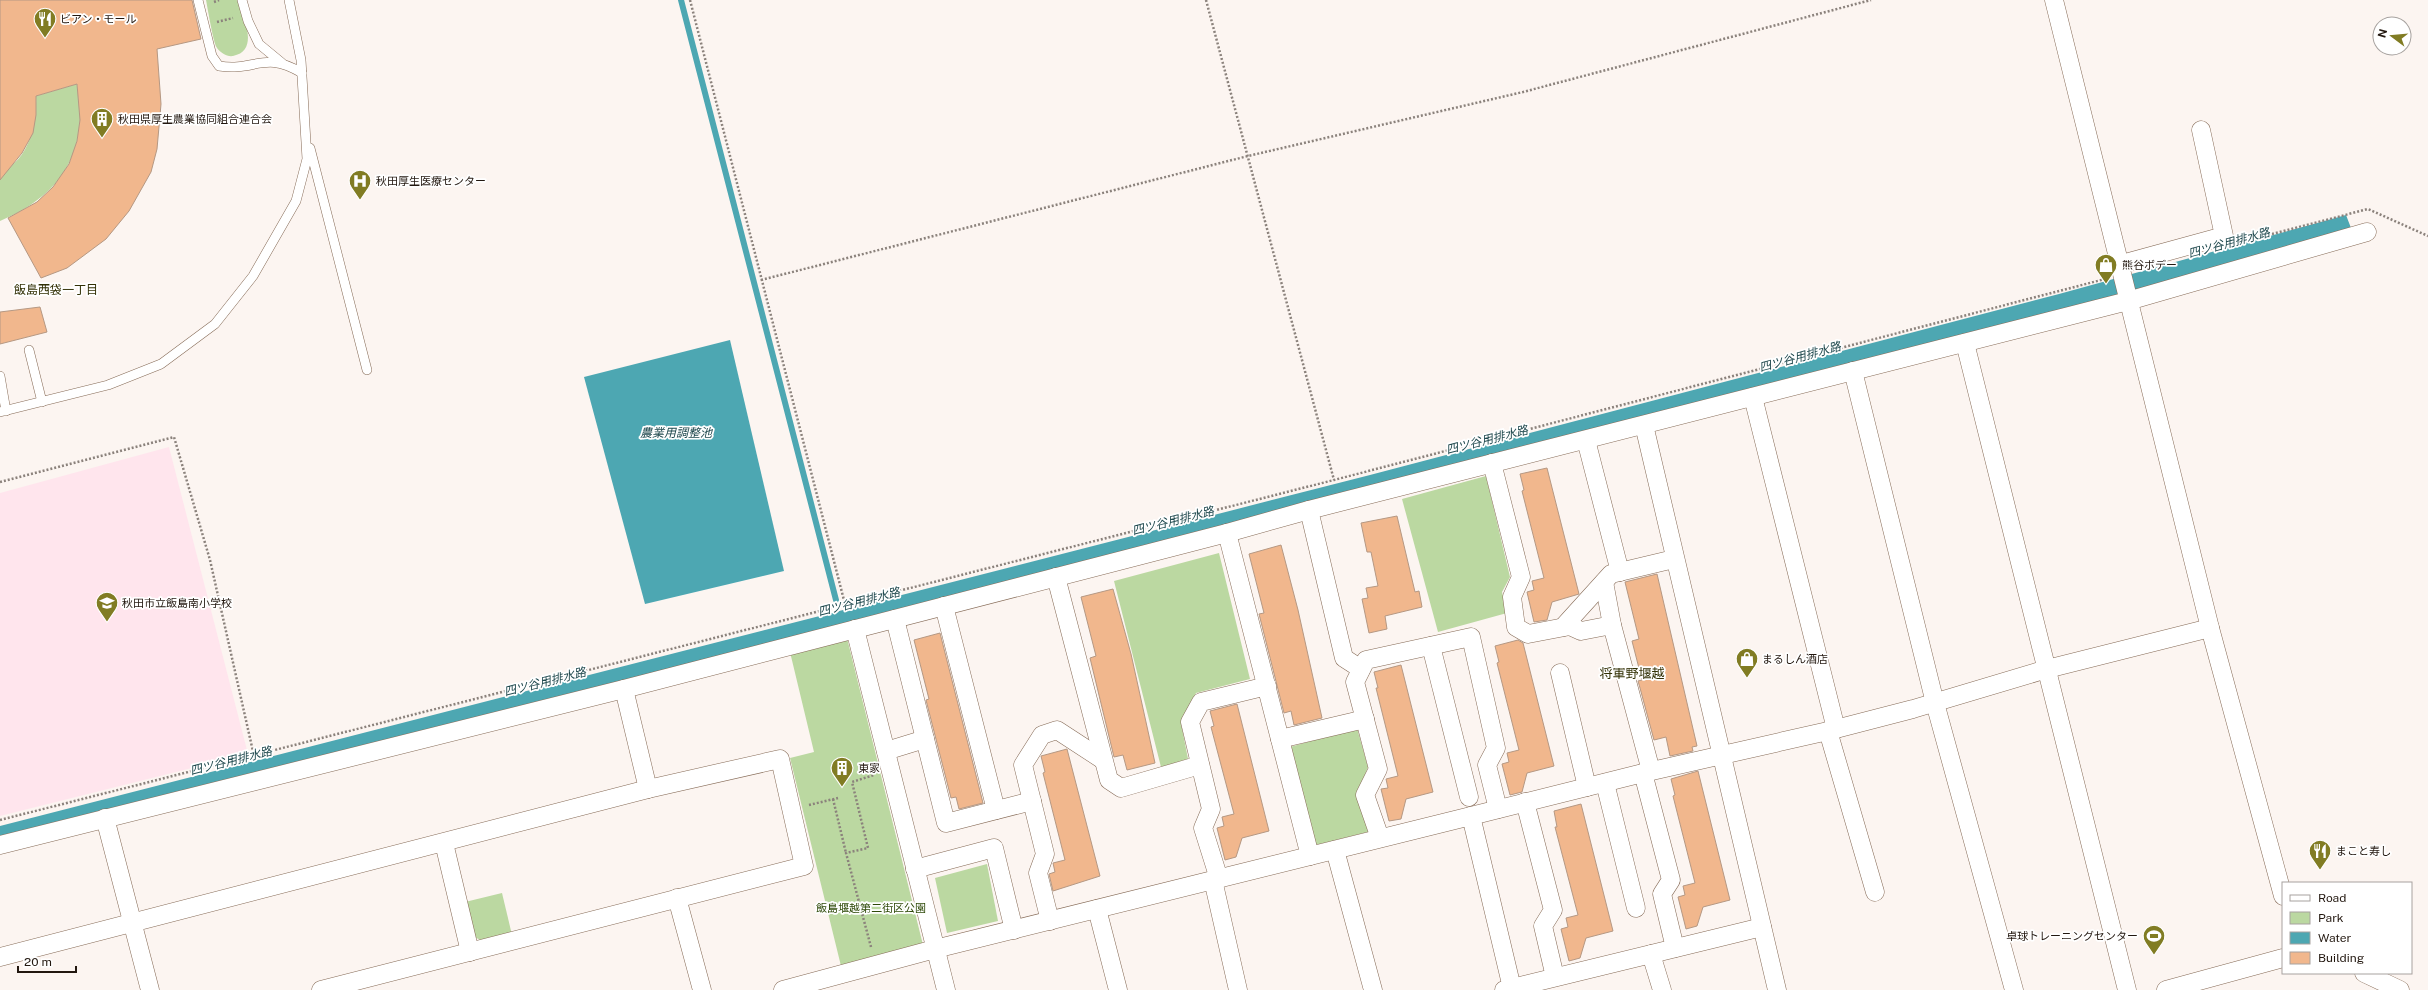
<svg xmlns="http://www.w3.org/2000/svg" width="2428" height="990" viewBox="0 0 2428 990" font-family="'Public Sans','Noto Sans JP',sans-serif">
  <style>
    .education { fill: #ffe5ed }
    .green { fill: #bbd8a1 }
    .water { fill: #4da7b2 }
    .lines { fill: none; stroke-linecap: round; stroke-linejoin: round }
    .stream { stroke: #4da7b2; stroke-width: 6 }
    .building { fill: #f1b78d; stroke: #b59883 }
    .lane-casing { stroke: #866b57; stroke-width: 10 }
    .street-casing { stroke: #866b57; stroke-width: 19 }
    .path { stroke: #8b827c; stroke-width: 2.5; stroke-dasharray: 2 2; stroke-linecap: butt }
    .lane { stroke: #fff; stroke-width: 9 }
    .street { stroke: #fff; stroke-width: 18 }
    .labels { text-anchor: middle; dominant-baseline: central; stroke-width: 3.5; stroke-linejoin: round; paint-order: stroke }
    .poi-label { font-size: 11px; fill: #22170f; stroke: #fff; text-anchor: start }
    .park-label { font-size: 11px; fill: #2e4908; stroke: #fff }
    .water-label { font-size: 12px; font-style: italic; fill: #214a4f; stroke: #fff }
    .neighbourhood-label { font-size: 12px; fill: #323005; stroke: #fff }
    .quarter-label { font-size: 13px; fill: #323005; stroke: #fff }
  </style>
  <rect width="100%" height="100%" fill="#fcf5f1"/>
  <polygon class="education" points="169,447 248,754 0,816 0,493"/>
  <g class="green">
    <path d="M206,0H239C243,17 260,51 233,56C227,57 221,53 217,48C213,42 208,10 206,0Z"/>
    <path d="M77,84C78,96 81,109 80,121C76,173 45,202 0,221V172C29,161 37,124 36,96Z"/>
    <polygon points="1486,476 1510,577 1502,592 1507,613 1438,632 1402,499"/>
    <polygon points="1219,553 1250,679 1196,693 1181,723 1188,759 1161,767 1114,581"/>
    <polygon points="847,638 923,945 841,966 790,758 814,752 790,652"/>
    <polygon points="1357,728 1368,767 1358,792 1368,832 1316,845 1290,747"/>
    <polygon points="987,864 998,921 947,933 935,878"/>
    <polygon points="502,893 512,935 482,941 473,936 465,902"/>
  </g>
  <g class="water">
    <polygon points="2346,215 2351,228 2117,296 846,625 0,836 0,826 1370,475 2059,294"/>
    <polygon points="730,340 784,571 645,604 584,377"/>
  </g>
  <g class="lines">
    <polyline class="stream" points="681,0 836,600"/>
  </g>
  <g class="building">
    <polygon points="0,0 192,0 201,39 157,49 161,104 157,149 151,172 129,211 106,239 67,268 41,278 8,218 37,202 53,187 69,164 77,141 80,120 77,84 36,96 36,115 33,133 22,153 0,180"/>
    <polygon points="40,307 47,332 0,344 0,312"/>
    <polygon points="1547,468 1579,594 1552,602 1547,620 1534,622 1527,592 1534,590 1532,581 1544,578 1522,491 1524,490 1520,474"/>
    <polygon points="1397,516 1415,592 1419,591 1422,607 1385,616 1387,629 1369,633 1362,599 1368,598 1366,588 1378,586 1371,552 1367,552 1361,523"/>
    <polygon points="1281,545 1298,610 1322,718 1294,725 1291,711 1284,713 1259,614 1264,613 1249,554"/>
    <polygon points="1657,574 1697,746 1692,747 1693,751 1670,756 1666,737 1654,740 1640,688 1638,681 1642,680 1632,641 1639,639 1625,582"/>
    <polygon points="1113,589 1131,654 1155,763 1127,770 1123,755 1114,757 1090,658 1096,656 1081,597"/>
    <polygon points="940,633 983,803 959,809 956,797 951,798 926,700 929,699 914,640"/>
    <polygon points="1518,640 1523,643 1554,766 1527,773 1522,792 1510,795 1502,764 1509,762 1507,753 1519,750 1497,663 1499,662 1495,646"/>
    <polygon points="1401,665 1433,792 1406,799 1401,819 1389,821 1381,789 1388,788 1386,779 1398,776 1376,688 1378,688 1374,672"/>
    <polygon points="1237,704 1269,831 1242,838 1236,857 1225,860 1217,828 1224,826 1222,817 1234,814 1211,727 1214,726 1210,711"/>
    <polygon points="1067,749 1100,876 1053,891 1049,874 1055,872 1053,863 1065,860 1043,773 1045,772 1041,756"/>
    <polygon points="1698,771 1730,900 1703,907 1697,926 1686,929 1678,897 1685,895 1683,886 1695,883 1673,796 1675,795 1671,779"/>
    <polygon points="1581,804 1613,931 1586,938 1580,958 1569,961 1561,929 1568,927 1566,918 1578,915 1555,827 1557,827 1554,811"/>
  </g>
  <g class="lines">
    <g class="lane-casing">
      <g id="lane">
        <path d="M198,0L212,56L219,66C255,72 264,50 302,73"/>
        <polyline points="242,0 248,21 259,44 282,63"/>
        <polyline points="310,148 367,370"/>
        <polyline points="29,350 42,402"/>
        <polyline points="0,376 6,411"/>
        <polyline points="0,412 108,385 161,364 215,324 253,276 296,201 307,159 301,60 289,0"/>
      </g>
    </g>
    <g class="street-casing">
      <g id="street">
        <polyline points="2054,0 2210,628 2283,896"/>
        <polyline points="2118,265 2224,236 2201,130"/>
        <polyline points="1965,343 2127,990"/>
        <polyline points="1853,371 1935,703 2014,990"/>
        <polyline points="1753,397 1836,729"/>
        <polyline points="1644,425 1777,990"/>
        <polyline points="1586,440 1620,572"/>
        <polyline points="1492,463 1521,577 1512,597 1516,627 1528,634 1570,626 1581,631 1612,625 1651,771"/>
        <polyline points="1309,510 1344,658 1361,669"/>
        <polyline points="1227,533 1310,856"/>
        <polyline points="1056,577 1109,780 1121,788 1200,765"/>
        <polyline points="1604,582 1612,625"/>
        <polyline points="944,606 996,810"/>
        <polyline points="895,619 946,823 1032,801"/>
        <polyline points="1563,627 1611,574 1674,559"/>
        <polyline points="855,629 946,990"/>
        <polyline points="1431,646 1469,797"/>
        <polyline points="1560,673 1587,787"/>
        <polyline points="624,689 648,789"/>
        <polyline points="1828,731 1875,892"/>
        <polyline points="1280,739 1365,719"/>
        <polyline points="886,751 925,739"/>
        <polyline points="1643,773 1671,880 1662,894 1675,948"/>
        <polyline points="1605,783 1636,908"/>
        <polyline points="1525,802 1553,910 1543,926 1555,977"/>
        <polyline points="1471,816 1643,773 1828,731 1913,709 2047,669 2210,628"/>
        <polyline points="105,818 150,990"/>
        <polyline points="1380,838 1365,795 1378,769 1355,682 1366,660 1471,637 1496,748 1487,765 1498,809"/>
        <polyline points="444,843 470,952"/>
        <polyline points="0,845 624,689 1227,533 1309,510 2128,301 2367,232"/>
        <polyline points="1335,850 1373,990"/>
        <polyline points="915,869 994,848 1014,930"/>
        <polyline points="1219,879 1203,828 1211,809 1190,722 1201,702 1267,686"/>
        <polyline points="1213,880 1238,990"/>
        <polyline points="677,898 702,990"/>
        <polyline points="1097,909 1118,990"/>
        <polyline points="1050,921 1038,873 1045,854 1023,765 1042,735 1057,730 1103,760"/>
        <polyline points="1651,954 1662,990"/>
        <polyline points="0,957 648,789 780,759 804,866 321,990"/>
        <polyline points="2364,973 2400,990"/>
        <polyline points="783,990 935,949 1471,816 1512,988"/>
        <polyline points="1504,990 1762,927"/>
        <polyline points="2166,990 2283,958"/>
      </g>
    </g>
    <g class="path">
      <polyline points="690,0 847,612"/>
      <polyline points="1206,0 1334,480"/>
      <polyline points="214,2 219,0"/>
      <polyline points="217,22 233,18"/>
      <polyline points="2241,242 2368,209 2428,236"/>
      <polyline points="761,280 1248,156 1523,92 1871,0"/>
      <polyline points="0,482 174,437 210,560 254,756"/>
      <polyline points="833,799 846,853"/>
      <polyline points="809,805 838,798"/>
      <polyline points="0,820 1334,480 2105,279"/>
      <polyline points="871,947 846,853 868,848 852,782 874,775"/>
    </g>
    <use href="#lane" class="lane"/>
    <use href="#street" class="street"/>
  </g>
  <defs>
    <g id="restaurant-pin" transform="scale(1.15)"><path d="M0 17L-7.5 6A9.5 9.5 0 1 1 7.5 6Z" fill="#817c23" stroke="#fff"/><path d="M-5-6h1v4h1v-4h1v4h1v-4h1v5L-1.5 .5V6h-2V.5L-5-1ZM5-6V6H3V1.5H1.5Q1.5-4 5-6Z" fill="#fff"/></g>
    <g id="building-pin" transform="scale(1.15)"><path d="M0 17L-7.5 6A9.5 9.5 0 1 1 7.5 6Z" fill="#817c23" stroke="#fff"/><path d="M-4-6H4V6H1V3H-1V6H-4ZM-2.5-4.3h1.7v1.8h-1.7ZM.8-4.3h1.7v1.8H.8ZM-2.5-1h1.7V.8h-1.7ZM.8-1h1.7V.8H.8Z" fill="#fff"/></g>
    <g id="hospital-pin" transform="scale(1.15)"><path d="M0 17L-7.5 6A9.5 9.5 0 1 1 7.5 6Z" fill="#817c23" stroke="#fff"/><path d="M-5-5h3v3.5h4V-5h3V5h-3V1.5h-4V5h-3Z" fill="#fff"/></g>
    <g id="shop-pin" transform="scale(1.15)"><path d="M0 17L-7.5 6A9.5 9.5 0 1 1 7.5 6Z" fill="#817c23" stroke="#fff"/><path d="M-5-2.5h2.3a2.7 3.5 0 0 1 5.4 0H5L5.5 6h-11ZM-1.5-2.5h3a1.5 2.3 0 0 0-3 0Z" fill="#fff"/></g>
    <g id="school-pin" transform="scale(1.15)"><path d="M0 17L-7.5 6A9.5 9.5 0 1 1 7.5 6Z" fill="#817c23" stroke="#fff"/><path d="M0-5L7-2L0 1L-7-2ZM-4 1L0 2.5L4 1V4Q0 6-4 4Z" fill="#fff"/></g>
    <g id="stadium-pin" transform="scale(1.15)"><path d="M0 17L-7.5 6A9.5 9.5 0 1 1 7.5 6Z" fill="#817c23" stroke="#fff"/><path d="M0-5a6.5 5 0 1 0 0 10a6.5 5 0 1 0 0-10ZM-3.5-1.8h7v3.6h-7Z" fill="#fff"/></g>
  </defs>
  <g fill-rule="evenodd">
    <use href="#restaurant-pin" x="45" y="19"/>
    <use href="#building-pin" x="102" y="119"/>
    <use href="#hospital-pin" x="360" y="181"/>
    <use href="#shop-pin" x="2106" y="265"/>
    <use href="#school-pin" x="107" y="603"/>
    <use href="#shop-pin" x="1747" y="659"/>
    <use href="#building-pin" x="842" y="768"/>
    <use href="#restaurant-pin" x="2320" y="851"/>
    <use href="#stadium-pin" x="2154" y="936"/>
  </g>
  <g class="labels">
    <g class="poi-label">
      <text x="60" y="19">ビアン・モール</text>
      <text x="118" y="119">秋田県厚生農業協同組合連合会</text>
      <text x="376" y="181">秋田厚生医療センター</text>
      <text x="2122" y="265">熊谷ボデー</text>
      <text x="122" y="603">秋田市立飯島南小学校</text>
      <text x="1762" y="659">まるしん酒店</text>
      <text x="858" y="768">東家</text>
      <text x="2336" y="851">まこと寿し</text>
      <text x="2138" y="936" text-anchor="end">卓球トレーニングセンター</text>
    </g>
    <g class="park-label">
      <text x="871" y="908">飯島堰越第二街区公園</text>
    </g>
    <g class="water-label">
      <text transform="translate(2229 243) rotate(-15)">四ツ谷用排水路</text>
      <text transform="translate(1800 357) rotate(-15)">四ツ谷用排水路</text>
      <text x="676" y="433">農業用調整池</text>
      <text transform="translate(1487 440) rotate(-14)">四ツ谷用排水路</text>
      <text transform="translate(1173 521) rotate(-14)">四ツ谷用排水路</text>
      <text transform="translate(859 602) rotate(-14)">四ツ谷用排水路</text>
      <text transform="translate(545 682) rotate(-14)">四ツ谷用排水路</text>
      <text transform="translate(231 761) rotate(-14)">四ツ谷用排水路</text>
    </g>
    <g class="neighbourhood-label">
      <text x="56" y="290">飯島西袋一丁目</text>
    </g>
    <g class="quarter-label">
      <text x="1632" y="673">将軍野堰越</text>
    </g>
  </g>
  <rect x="2282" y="882" width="130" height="92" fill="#ffffff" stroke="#a7a29f"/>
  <rect x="2290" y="895" width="20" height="6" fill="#ffffff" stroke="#a7a29f"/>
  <text x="2318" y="902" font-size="12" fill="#22170f">Road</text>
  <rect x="2290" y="912" width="20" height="12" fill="#bbd8a1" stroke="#a7a29f"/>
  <text x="2318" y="922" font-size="12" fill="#22170f">Park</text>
  <rect x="2290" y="932" width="20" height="12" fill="#4da7b2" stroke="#a7a29f"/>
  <text x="2318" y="942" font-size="12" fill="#22170f">Water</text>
  <rect x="2290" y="952" width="20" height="12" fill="#f1b78d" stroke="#a7a29f"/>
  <text x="2318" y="962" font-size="12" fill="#22170f">Building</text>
  <g transform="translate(2392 36) rotate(286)"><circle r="19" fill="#ffffff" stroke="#a7a29f"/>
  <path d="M0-3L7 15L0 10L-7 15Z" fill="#817c23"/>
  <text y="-6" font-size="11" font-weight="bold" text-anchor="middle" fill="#22170f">N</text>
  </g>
  <path d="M18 966v6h58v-6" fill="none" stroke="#22170f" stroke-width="2"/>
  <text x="24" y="966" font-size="12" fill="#22170f" stroke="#ffffff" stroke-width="3" paint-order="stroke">20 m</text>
</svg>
